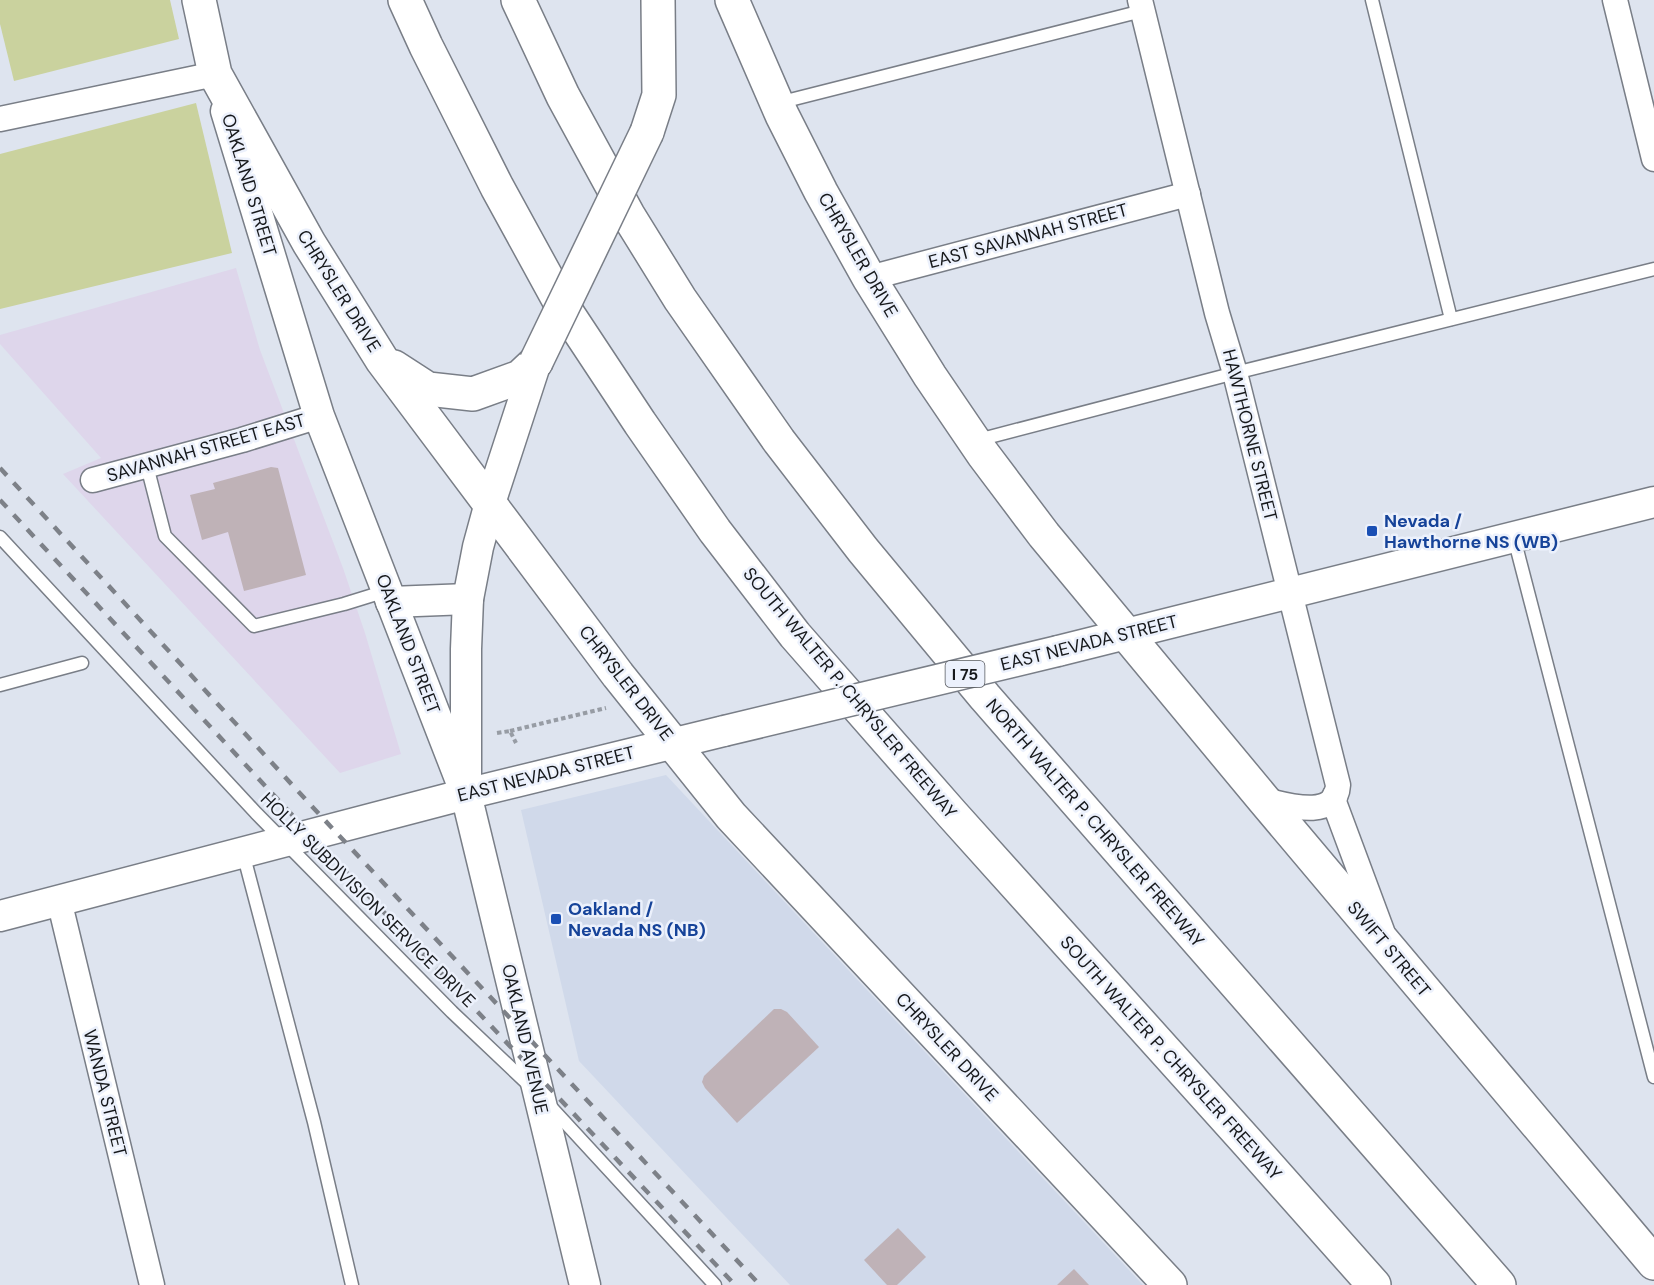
<svg xmlns="http://www.w3.org/2000/svg" width="1654" height="1285" viewBox="0 0 1654 1285" font-family="'DM Sans',sans-serif">
  <style>
    .commercial { fill: #ded6eb }
    .built { fill: #d0d9ea }
    .green { fill: #cad29e }
    .building { fill: #bfb2b7 }
    .lines { fill: none; stroke-linecap: round; stroke-linejoin: round }
    .service-casing { stroke: #797e87; stroke-width: 15 }
    .minor-casing { stroke: #797e87; stroke-width: 27 }
    .tertiary-casing { stroke: #797e87; stroke-width: 33 }
    .secondary-casing { stroke: #797e87; stroke-width: 36 }
    .motorway-casing { stroke: #797e87; stroke-width: 36 }
    .path { stroke: #979ca4; stroke-width: 4; stroke-dasharray: 4.5 3; stroke-linecap: butt }
    .service { stroke: #fff; stroke-width: 12 }
    .minor { stroke: #fff; stroke-width: 24 }
    .tertiary { stroke: #fff; stroke-width: 30 }
    .secondary { stroke: #fff; stroke-width: 33 }
    .motorway { stroke: #fff; stroke-width: 33 }
    .rail { stroke: #7d8188; stroke-width: 4.5; stroke-dasharray: 10 10; stroke-linecap: butt }
    .tertiary-bridge-casing { stroke: #797e87; stroke-width: 33; stroke-linecap: butt }
    .secondary-bridge-casing { stroke: #797e87; stroke-width: 36; stroke-linecap: butt }
    .tertiary-bridge { stroke: #fff; stroke-width: 30 }
    .secondary-bridge { stroke: #fff; stroke-width: 33 }
    .transit-dot { fill: #1a4fb4; stroke: #ecf1fc; stroke-width: 2 }
    .labels { text-anchor: middle; dominant-baseline: central; stroke-width: 5; stroke-linejoin: round; paint-order: stroke }
    .shield { fill: #ecf1fc; stroke: #56595e; stroke-width: 1.5 }
    .shield-label { font-size: 16px; font-weight: bold; fill: #16181b }
    .street-label { font-size: 18px; fill: #16181b; stroke: #ecf1fc }
    .transit-label { font-size: 18px; font-weight: bold; fill: #164399; stroke: #ecf1fc; text-anchor: start }
  </style>
  <rect width="100%" height="100%" fill="#dee4ef"/>
  <polygon class="commercial" points="236,268 260,350 343,568 365,633 401,754 340,773 63,474 101,458 0,344 0,335"/>
  <polygon class="built" points="666,775 1143,1285 790,1285 579,1061 521,810"/>
  <g class="green">
    <polygon points="0,0 170,0 179,39 14,81 0,24"/>
    <polygon points="196,103 232,253 0,309 0,154"/>
  </g>
  <g class="building">
    <polygon points="271,467 278,468 306,575 244,591 228,532 202,540 190,495 215,489 213,483"/>
    <polygon points="774,1009 781,1009 787,1012 819,1047 737,1123 705,1088 702,1082 704,1076"/>
    <polygon points="898,1228 926,1257 897,1285 887,1285 864,1260"/>
    <polygon points="1074,1269 1089,1285 1057,1285"/>
  </g>
  <g class="lines">
    <g class="service-casing">
      <g id="service">
        <polyline points="1372,0 1451,319"/>
        <polyline points="778,103 1142,11"/>
        <polyline points="978,440 1235,373 1654,269"/>
        <polyline points="147,466 165,536 254,626 344,604 386,591"/>
        <polyline points="0,537 256,813 452,1012 530,1086"/>
        <polyline points="1514,538 1654,1077"/>
        <polyline points="0,685 82,663"/>
        <polyline points="243,853 314,1122 352,1285"/>
        <polyline points="549,1105 715,1285"/>
      </g>
    </g>
    <g class="minor-casing">
      <g id="minor">
        <path d="M1140,0L1217,313L1235,373L1338,785C1336,821 1286,805 1264,800"/>
        <polyline points="1615,0 1654,159"/>
        <polyline points="0,119 215,74"/>
        <polyline points="869,278 1188,194"/>
        <polyline points="93,480 242,440 319,416"/>
        <polyline points="1335,795 1334,802 1382,931"/>
        <polyline points="59,900 152,1285"/>
      </g>
    </g>
    <g class="tertiary-casing">
      <g id="tertiary">
        <polyline points="226,111 319,416 466,794 585,1285"/>
        <polyline points="391,602 468,599"/>
        <polyline points="1058,651 1654,502"/>
        <polyline points="466,776 466,649 468,599 478,547 490,503 536,362"/>
        <polyline points="0,916 466,794 724,731"/>
      </g>
    </g>
    <g class="secondary-casing">
      <g id="secondary">
        <polyline points="199,0 215,74 309,243 382,360 618,675 731,816 1170,1285"/>
        <polyline points="732,0 782,115 821,192 869,278 930,376 983,454 1044,535 1264,800 1654,1263"/>
        <polyline points="647,132 659,95 658,0"/>
        <polyline points="394,367 428,389 473,394 520,377 536,362"/>
      </g>
    </g>
    <g class="motorway-casing">
      <g id="motorway">
        <polyline points="405,0 426,46 497,187 560,302 640,423 715,531 795,635 952,814 1248,1143 1374,1285"/>
        <polyline points="518,0 563,96 628,215 680,299 779,441 863,550 985,697 1499,1285"/>
      </g>
    </g>
    <g class="path">
      <polyline points="510,731 606,708"/>
      <polyline points="497,733 510,731 516,743"/>
    </g>
    <use href="#service" class="service"/>
    <use href="#minor" class="minor"/>
    <use href="#tertiary" class="tertiary"/>
    <use href="#secondary" class="secondary"/>
    <use href="#motorway" class="motorway"/>
    <g class="rail">
      <polyline points="0,468 332,828 760,1285"/>
      <polyline points="0,500 281,803 735,1285"/>
    </g>
    <g class="tertiary-bridge-casing">
      <polyline id="tertiary-bridge" points="724,731 1058,651"/>
    </g>
    <g class="secondary-bridge-casing">
      <polyline id="secondary-bridge" points="536,362 647,132"/>
    </g>
    <use href="#tertiary-bridge" class="tertiary-bridge"/>
    <use href="#secondary-bridge" class="secondary-bridge"/>
  </g>
  <g class="transit-dot">
    <rect x="1366" y="525" width="12" height="12" rx="3"/>
    <rect x="550" y="913" width="12" height="12" rx="3"/>
  </g>
  <g class="labels">
    <rect class="shield" x="945.5" y="661" width="39" height="26" rx="4.5"/>
    <g class="shield-label">
      <text x="965" y="674">I 75</text>
    </g>
    <g class="street-label">
      <text transform="translate(249 185) rotate(73)">OAKLAND STREET</text>
      <text transform="translate(1028 236) rotate(-15)">EAST SAVANNAH STREET</text>
      <text transform="translate(858 255) rotate(60)">CHRYSLER DRIVE</text>
      <text transform="translate(339 291) rotate(58)">CHRYSLER DRIVE</text>
      <text transform="translate(1250 435) rotate(76)">HAWTHORNE STREET</text>
      <text transform="translate(206 448) rotate(-16)">SAVANNAH STREET EAST</text>
      <text transform="translate(1089 643) rotate(-14)">EAST NEVADA STREET</text>
      <text transform="translate(408 644) rotate(69)">OAKLAND STREET</text>
      <text transform="translate(626 683) rotate(52)">CHRYSLER DRIVE</text>
      <text transform="translate(850 693) rotate(50)">SOUTH WALTER P. CHRYSLER FREEWAY</text>
      <text transform="translate(546 774) rotate(-14)">EAST NEVADA STREET</text>
      <text transform="translate(1095 823) rotate(49)">NORTH WALTER P. CHRYSLER FREEWAY</text>
      <text transform="translate(368 900) rotate(45)">HOLLY SUBDIVISION SERVICE DRIVE</text>
      <text transform="translate(1389 949) rotate(50)">SWIFT STREET</text>
      <text transform="translate(525 1039) rotate(77)">OAKLAND AVENUE</text>
      <text transform="translate(947 1047) rotate(47)">CHRYSLER DRIVE</text>
      <text transform="translate(1171 1058) rotate(48)">SOUTH WALTER P. CHRYSLER FREEWAY</text>
      <text transform="translate(105 1093) rotate(76)">WANDA STREET</text>
    </g>
    <g class="transit-label">
      <text x="1384" y="521">Nevada /<tspan x="1384" dy="21">Hawthorne NS (WB)</tspan></text>
      <text x="568" y="909">Oakland /<tspan x="568" dy="21">Nevada NS (NB)</tspan></text>
    </g>
  </g>
</svg>
